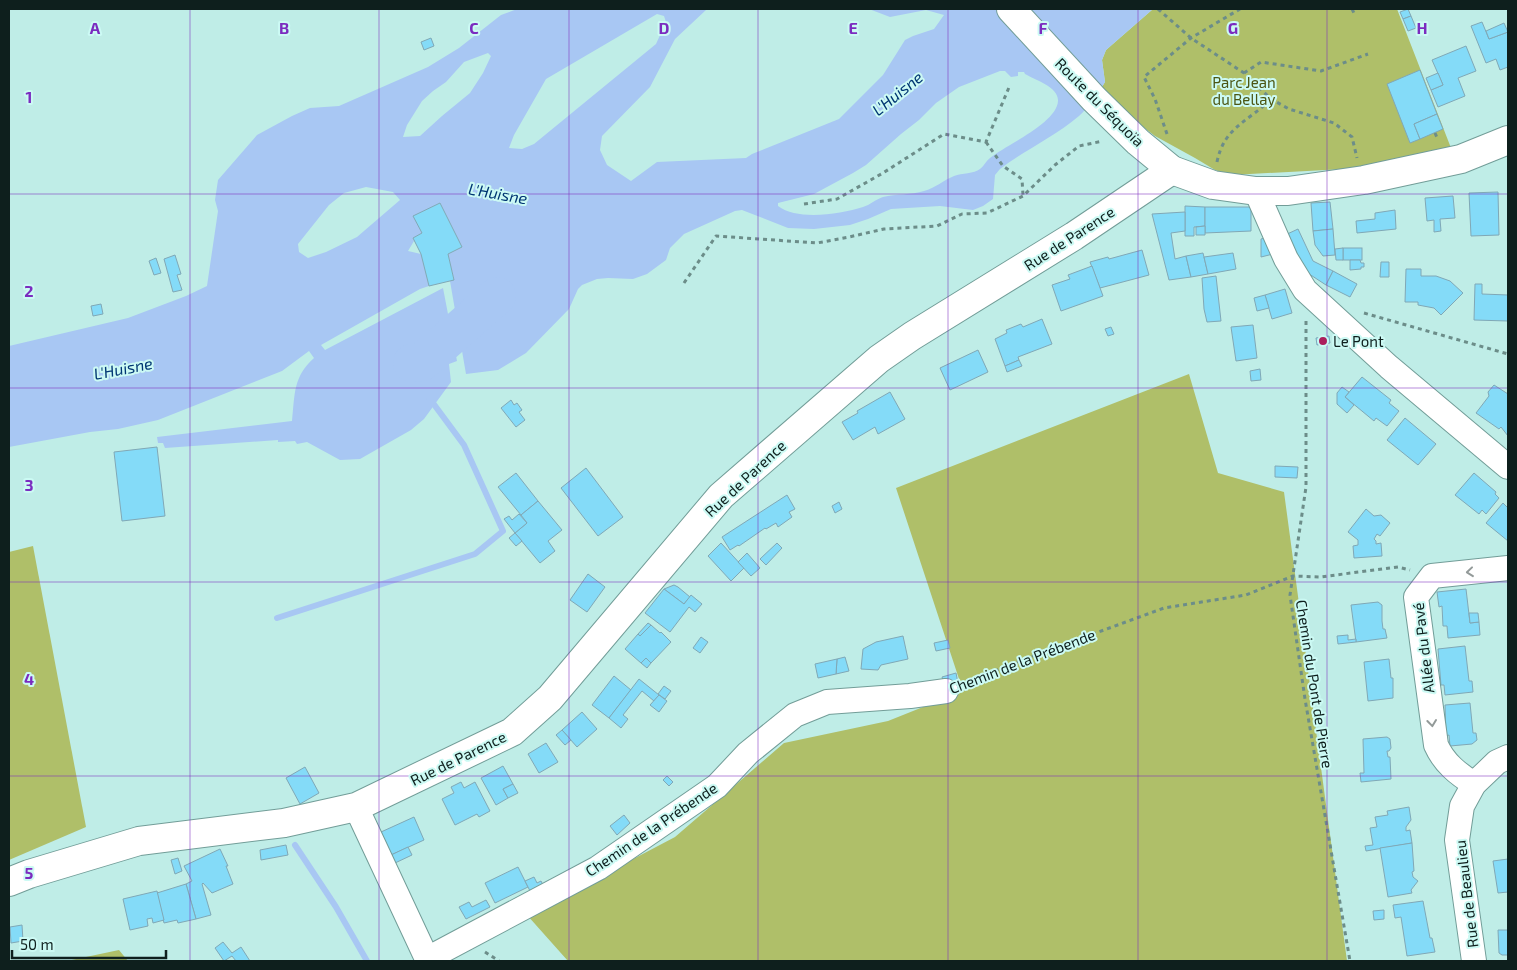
<svg xmlns="http://www.w3.org/2000/svg" width="1517" height="970" viewBox="0 0 1517 970" font-family="'Exo 2',sans-serif">
  <style>
    .green { fill: #afbf69 }
    .water { fill: #a8c7f3; fill-rule: evenodd }
    .lines { fill: none; stroke-linecap: round; stroke-linejoin: round }
    .stream { stroke: #a8c7f3; stroke-width: 6 }
    .river { stroke: #a8c7f3; stroke-width: 38 }
    .building { fill: #84dbf8; stroke: #80a8b6 }
    .street-casing { stroke: #729d98; stroke-width: 26 }
    .secondary-casing { stroke: #729d98; stroke-width: 30 }
    .path { stroke: #6c8d89; stroke-width: 3; stroke-dasharray: 4 4; stroke-linecap: butt }
    .street { stroke: #fff; stroke-width: 24 }
    .secondary { stroke: #fff; stroke-width: 28 }
    .oneway { stroke: #939a99 }
    .grid { fill: none; stroke: #7b2cbf; stroke-width: 1; stroke-opacity: 0.55 }
    .poi-dot { fill: #ab1e5c; stroke: #ccfaf4; stroke-width: 2 }
    .labels { text-anchor: middle; dominant-baseline: central; stroke-width: 4; stroke-linejoin: round; paint-order: stroke }
    .park-label { font-size: 15px; fill: #4b5512; stroke: #ccfaf4 }
    .street-label { font-size: 15px; fill: #0e1f1d; stroke: #ccfaf4 }
    .poi-label { font-size: 15px; fill: #0e1f1d; stroke: #ccfaf4; text-anchor: start }
    .water-label { font-size: 16px; font-style: italic; fill: #003673; stroke: #ccfaf4 }
    .grid-label { font-size: 16px; text-anchor: middle; font-weight: bold; fill: #7b2cbf; stroke: #ccfaf4; stroke-width: 4; stroke-linejoin: round; paint-order: stroke }
  </style>
  <rect width="100%" height="100%" fill="#bfede7"/>
  <g class="green">
    <polygon points="1153,9 1397,9 1451,148 1363,168 1232,175 1215,170 1195,158 1155,136 1098,93 1105,82 1102,60 1106,50"/>
    <polygon points="1189,374 1218,473 1284,492 1347,961 568,961 527,915 675,837 784,743 888,721 963,691 896,488"/>
    <polygon points="33,546 86,827 9,860 9,552"/>
    <polygon points="119,950 128,961 67,961"/>
  </g>
  <path class="water" d="M517,9H710L706,10L675,39L650,87L602,136L600,150L607,165L631,181L657,162L746,158L752,154L839,119L883,75L905,40L913,36L934,29L944,15L926,10L890,17L869,9H1153L1106,50L1102,60L1105,82C1098,94 1089,107 1079,116C1054,137 1025,150 1000,169L995,175L993,199L983,206L973,210L940,206L891,209L868,219L850,225L814,229L788,228L742,210L735,211L684,234L670,248L666,260L647,274L633,279L608,278L597,279L582,285L578,289L569,309L526,353L498,370L466,374L450,281L454,279L448,254L462,247L440,203L414,216L422,233L413,238L414,241L408,251L421,254L429,286L420,289L321,345L325,350L443,288L457,361L449,364L451,382L424,419L411,430L360,459L340,460L307,442L297,444L295,441L278,442V440L165,448L163,443H158L157,437L292,421C295,394 293,377 314,358L309,351L282,371L158,420L118,429L90,432L9,447V346L128,318L186,296L207,286L218,211L215,200L218,180L257,135L292,116L310,108L339,106L428,67L459,48L501,15ZM657,14L664,16L666,22L656,44L534,144L522,149L509,148L514,135L546,79ZM488,53L491,56L483,73L470,93L442,116L420,136L403,137L407,125L422,101L433,91L446,82L464,62ZM1000,71H1005L1011,77L1018,76V72H1024L1025,74C1035,80 1059,87 1058,101C1057,123 1006,145 990,158C986,161 984,166 980,169C974,174 962,173 954,176C944,180 935,188 924,191C911,195 896,194 883,197C876,199 870,205 863,207C840,214 798,221 778,206V203L814,194L853,173L866,165L901,134L919,120L936,103L959,87ZM366,187L393,192L400,200L357,237L326,252L308,258L299,252L298,244L329,205L344,193Z"/>
  <g class="lines">
    <g class="stream">
      <polyline points="277,618 475,554 503,531 464,445 430,399"/>
      <polyline points="295,845 336,907 367,961"/>
    </g>
    <polyline class="river" points="412,363 422,362 497,296"/>
  </g>
  <g class="building">
    <polygon points="1408,9 1411,16 1403,19 1400,12"/>
    <polygon points="1411,16 1416,28 1408,31 1403,19"/>
    <polygon points="1482,22 1489,39 1508,32 1508,67 1500,70 1496,59 1486,63 1471,26"/>
    <polygon points="1504,23 1508,32 1489,39 1486,31"/>
    <polygon points="431,38 434,46 424,50 421,42"/>
    <polygon points="1466,46 1476,71 1458,78 1465,96 1438,107 1431,90 1443,85 1432,60"/>
    <polygon points="1420,70 1437,114 1414,124 1420,139 1410,143 1387,84"/>
    <polygon points="1438,73 1443,85 1431,90 1426,78"/>
    <polygon points="1437,114 1443,129 1420,139 1414,124"/>
    <polygon points="1498,192 1499,235 1471,236 1469,193"/>
    <polygon points="1453,196 1455,218 1440,219 1441,231 1434,232 1434,220 1427,221 1425,198"/>
    <polygon points="1330,202 1333,229 1313,231 1311,203"/>
    <polygon points="440,203 462,247 448,254 454,280 429,286 421,254 413,238 422,233 413,216"/>
    <polygon points="1185,206 1205,207 1205,226 1194,227 1194,236 1185,236"/>
    <polygon points="1205,207 1251,207 1251,231 1205,233"/>
    <polygon points="1395,210 1396,229 1357,233 1356,221 1375,219 1375,213"/>
    <polygon points="1185,212 1185,231 1171,233 1175,259 1186,256 1191,277 1169,280 1152,214"/>
    <polygon points="1205,226 1205,235 1196,235 1196,227"/>
    <polygon points="1298,229 1313,261 1333,271 1326,285 1300,268 1283,236"/>
    <polygon points="1333,229 1335,255 1323,256 1315,245 1313,231"/>
    <polygon points="1268,237 1273,254 1261,257 1261,239"/>
    <rect x="1343" y="248" width="19" height="12"/>
    <polygon points="1343,248 1343,260 1336,260 1335,249"/>
    <polygon points="1142,250 1149,275 1100,288 1090,262 1108,257 1109,259"/>
    <polygon points="1203,253 1208,274 1191,277 1186,256"/>
    <polygon points="1233,253 1236,269 1208,274 1204,257"/>
    <polygon points="175,255 181,274 177,275 182,290 173,292 164,259"/>
    <polygon points="156,258 161,273 154,275 149,261"/>
    <polygon points="1350,260 1360,260 1361,263 1364,263 1364,267 1361,267 1361,269 1350,270"/>
    <polygon points="1381,262 1389,262 1389,277 1380,277"/>
    <polygon points="1092,266 1103,296 1061,311 1052,285 1070,279 1068,275"/>
    <polygon points="1406,269 1421,269 1421,276 1436,276 1450,281 1463,293 1441,315 1434,308 1418,305 1418,302 1405,302"/>
    <polygon points="1333,271 1357,284 1350,297 1326,285"/>
    <polygon points="1216,276 1221,321 1207,322 1204,309 1202,278"/>
    <polygon points="1475,284 1482,284 1482,294 1508,295 1508,321 1474,320"/>
    <polygon points="1285,289 1292,313 1272,319 1265,295"/>
    <polygon points="1265,295 1269,308 1257,311 1254,298"/>
    <polygon points="101,304 103,314 93,316 91,306"/>
    <polygon points="1042,319 1052,344 1018,357 1019,360 1005,366 995,339 1007,333 1006,330 1021,324 1023,327"/>
    <polygon points="1253,325 1257,358 1236,361 1231,327"/>
    <polygon points="1111,327 1114,334 1108,336 1105,329"/>
    <polygon points="1329,336 1330,343 1317,345 1316,338"/>
    <polygon points="978,350 988,372 950,390 940,368"/>
    <polygon points="1019,360 1022,366 1007,372 1005,366"/>
    <polygon points="1260,369 1261,380 1251,381 1250,371"/>
    <polygon points="1362,377 1391,400 1389,403 1399,411 1387,426 1376,418 1374,421 1345,397"/>
    <polygon points="1494,385 1508,394 1508,436 1501,427 1499,429 1476,413 1489,396 1488,392"/>
    <polygon points="1342,387 1349,392 1345,397 1354,405 1347,413 1337,404 1337,393"/>
    <polygon points="890,392 905,419 878,434 875,427 853,440 842,422 858,413 857,411"/>
    <polygon points="511,400 514,405 517,403 522,410 519,412 525,420 516,427 501,408"/>
    <polygon points="1405,418 1436,444 1418,465 1387,440"/>
    <polygon points="157,447 165,516 122,521 114,452"/>
    <polygon points="1275,466 1298,467 1297,478 1275,477"/>
    <polygon points="586,468 623,517 598,536 561,488"/>
    <polygon points="516,473 538,501 521,515 498,487"/>
    <polygon points="1474,473 1496,492 1495,494 1499,498 1486,514 1482,510 1479,514 1455,495"/>
    <polygon points="787,495 795,509 789,512 792,517 778,527 776,523 766,529 765,528 739,546 738,545 730,550 722,537"/>
    <polygon points="538,501 562,530 548,541 555,551 540,563 515,533 527,523 521,515"/>
    <polygon points="839,502 842,509 835,513 832,506"/>
    <polygon points="1503,503 1508,508 1508,541 1486,523"/>
    <polygon points="1366,509 1374,516 1381,515 1390,523 1380,536 1377,534 1374,539 1376,541 1376,544 1381,543 1382,556 1354,558 1353,546 1358,545 1358,540 1348,532"/>
    <polygon points="519,514 527,523 515,533 504,519 509,516 512,520"/>
    <polygon points="515,533 522,541 516,546 509,538"/>
    <polygon points="721,543 744,568 731,581 708,556"/>
    <polygon points="777,543 782,548 766,565 760,559"/>
    <polygon points="747,553 760,568 751,576 738,562"/>
    <polygon points="588,574 605,587 587,612 570,600"/>
    <polygon points="674,585 678,587 690,597 684,604 664,589"/>
    <polygon points="664,589 684,604 691,595 702,604 695,612 689,607 670,632 645,613"/>
    <polygon points="1466,589 1470,623 1479,622 1480,635 1448,638 1447,626 1443,626 1442,606 1439,607 1437,592"/>
    <polygon points="1378,602 1382,605 1382,621 1383,629 1385,629 1387,638 1356,642 1351,605"/>
    <polygon points="1469,613 1478,613 1479,622 1470,623"/>
    <polygon points="648,623 651,625 640,636 638,634"/>
    <polygon points="651,625 660,633 661,632 671,642 651,663 646,658 641,663 625,649 638,634 640,636"/>
    <polygon points="1348,635 1348,640 1356,639 1356,642 1338,644 1337,636"/>
    <polygon points="903,636 908,659 881,665 878,670 861,669 863,649 876,642"/>
    <polygon points="701,637 708,642 700,653 693,648"/>
    <polygon points="948,640 950,648 936,651 934,643"/>
    <polygon points="1465,646 1469,681 1472,681 1473,692 1445,695 1444,685 1441,685 1438,649"/>
    <polygon points="845,657 849,671 836,674 837,659"/>
    <polygon points="646,658 651,663 647,668 641,663"/>
    <polygon points="837,659 836,674 818,678 815,664"/>
    <polygon points="1389,659 1391,678 1393,678 1393,698 1368,701 1364,662"/>
    <polygon points="956,673 958,683 945,686 942,677"/>
    <polygon points="614,676 631,690 609,718 592,705"/>
    <polygon points="639,679 659,695 654,701 642,691 623,715 628,719 621,728 609,718"/>
    <polygon points="664,686 671,691 665,699 658,694"/>
    <polygon points="659,695 667,701 659,712 650,705"/>
    <polygon points="1470,703 1473,733 1476,733 1477,740 1472,744 1450,746 1449,735 1446,736 1445,705"/>
    <polygon points="582,712 597,729 577,747 562,730"/>
    <polygon points="562,730 571,740 565,745 556,735"/>
    <polygon points="1387,737 1390,739 1391,748 1389,751 1387,751 1388,757 1390,757 1391,779 1361,782 1360,773 1364,773 1363,739"/>
    <polygon points="546,743 558,762 539,773 528,754"/>
    <polygon points="503,766 513,784 503,789 508,798 496,805 481,778"/>
    <polygon points="305,767 319,793 300,804 286,778"/>
    <polygon points="667,776 673,782 669,786 663,780"/>
    <polygon points="461,782 464,788 475,782 490,811 479,817 477,814 455,825 442,799 454,793 451,787"/>
    <polygon points="513,784 518,793 508,798 503,789"/>
    <polygon points="1409,807 1411,820 1406,827 1406,831 1410,830 1412,843 1366,851 1365,846 1373,845 1370,828 1377,827 1375,817 1388,815 1387,811"/>
    <polygon points="624,815 630,823 617,835 610,826"/>
    <polygon points="414,817 424,840 391,855 381,832"/>
    <polygon points="1412,843 1414,871 1412,872 1413,877 1418,881 1411,890 1412,893 1388,897 1380,848"/>
    <polygon points="286,845 288,855 261,860 260,850"/>
    <polygon points="408,847 412,855 395,863 391,855"/>
    <polygon points="220,849 228,866 226,866 233,884 212,893 203,883 202,884 211,915 196,919 186,884 192,881 184,866"/>
    <polygon points="178,858 182,871 175,874 171,860"/>
    <polygon points="1508,859 1508,892 1498,893 1493,861"/>
    <polygon points="518,867 528,887 495,903 485,883"/>
    <polygon points="534,877 537,883 541,881 544,887 531,893 525,881"/>
    <polygon points="186,884 196,919 178,923 177,920 164,923 157,893"/>
    <polygon points="157,891 164,920 153,923 152,918 147,919 148,926 130,930 123,899"/>
    <polygon points="486,900 490,907 466,919 459,907 469,902 472,907"/>
    <polygon points="1423,901 1430,938 1432,938 1435,952 1407,956 1401,917 1395,918 1393,905"/>
    <polygon points="1384,910 1384,919 1374,920 1373,911"/>
    <polygon points="22,925 23,941 11,943 10,927"/>
    <polygon points="1498,930 1508,930 1508,955 1502,955 1499,953"/>
    <polygon points="223,942 232,953 241,947 250,961 236,961 232,956 224,961 215,948"/>
  </g>
  <g class="lines">
    <g class="street-casing">
      <g id="street">
        <polyline points="1256,191 1286,259 1305,290 1389,367 1508,467"/>
        <path d="M1474,784C1458,774 1444,763 1436,745L1416,597L1432,576L1508,568"/>
        <polyline points="356,807 428,961"/>
        <polyline points="427,959 598,868 717,786 748,753 795,715 827,702 910,696 946,691"/>
        <polyline points="1474,961 1457,840 1462,806 1474,784 1497,762 1508,757"/>
      </g>
    </g>
    <g class="secondary-casing">
      <g id="secondary">
        <polyline points="1011,9 1094,99 1138,142 1172,170 1213,185 1256,191 1288,191 1364,180 1461,159 1508,140"/>
        <polyline points="9,882 29,874 139,841 284,823 356,807 512,732 550,698 721,496 879,359 912,336 1074,236 1172,170"/>
      </g>
    </g>
    <g class="path">
      <polyline points="1158,9 1191,38 1244,73 1271,99 1289,109 1334,123 1352,137 1357,158"/>
      <polyline points="1352,9 1354,13"/>
      <polyline points="1244,73 1261,62 1321,71 1368,54"/>
      <polyline points="1435,133 1438,140"/>
      <polyline points="1167,134 1155,99 1144,77 1191,38 1240,9"/>
      <polyline points="986,142 1003,166 1022,179 1023,195"/>
      <path d="M1217,162C1224,127 1248,122 1271,99"/>
      <polyline points="804,204 837,199 883,173 944,134 986,142 1010,85"/>
      <polyline points="684,283 716,236 817,243 849,237 884,229 937,226 962,214 987,213 1023,196 1055,165 1079,146 1103,141"/>
      <polyline points="1364,313 1508,354"/>
      <polyline points="1306,321 1306,487 1290,595 1305,699 1350,961"/>
      <polyline points="965,683 1022,660 1164,608 1246,595 1293,576 1320,577 1398,567 1410,570"/>
      <polyline points="485,952 499,961"/>
    </g>
    <use href="#street" class="street"/>
    <use href="#secondary" class="secondary"/>
  </g>
  <defs><path id="oneway-chevron" d="M-2-3.5L2.5 0L-2 3.5" fill="none" stroke-width="1.6" stroke-linecap="round" stroke-linejoin="round" transform="scale(1.25)"/></defs>
  <g class="oneway">
    <use href="#oneway-chevron" transform="translate(1470 572) rotate(174)"/>
    <use href="#oneway-chevron" transform="translate(1432 723) rotate(83)"/>
  </g>
  <path class="grid" d="M190,9V961M379,9V961M569,9V961M758,9V961M948,9V961M1138,9V961M1327,9V961M9,194H1508M9,388H1508M9,582H1508M9,776H1508"/>
  <circle class="poi-dot" cx="1323" cy="341" r="5"/>
  <g class="labels">
    <g class="park-label">
      <text x="1244" y="82">Parc Jean<tspan x="1244" dy="17">du Bellay</tspan></text>
    </g>
    <g class="street-label">
      <text transform="translate(1100 102) rotate(45)">Route du Séquoïa</text>
      <text transform="translate(1069 238) rotate(-33)">Rue de Parence</text>
      <text transform="translate(745 478) rotate(-43)">Rue de Parence</text>
      <text transform="translate(1423 648) rotate(-97)">Allée du Pavé</text>
      <text transform="translate(1022 661) rotate(-21)">Chemin de la Prébende</text>
      <text transform="translate(1315 684) rotate(81)">Chemin du Pont de Pierre</text>
      <text transform="translate(458 758) rotate(-26)">Rue de Parence</text>
      <text transform="translate(651 829) rotate(-34)">Chemin de la Prébende</text>
      <text transform="translate(1466 894) rotate(-97)">Rue de Beaulieu</text>
    </g>
    <g class="poi-label">
      <text x="1333" y="341">Le Pont</text>
    </g>
    <g class="water-label">
      <text transform="translate(897 93) rotate(-39)">L'Huisne</text>
      <text transform="translate(498 193) rotate(10)">L'Huisne</text>
      <text transform="translate(123 368) rotate(-11)">L'Huisne</text>
    </g>
  </g>
  <g class="grid-label">
    <text x="95" y="34">A</text>
    <text x="284" y="34">B</text>
    <text x="474" y="34">C</text>
    <text x="664" y="34">D</text>
    <text x="853" y="34">E</text>
    <text x="1043" y="34">F</text>
    <text x="1233" y="34">G</text>
    <text x="1422" y="34">H</text>
    <text x="29" y="103">1</text>
    <text x="29" y="297">2</text>
    <text x="29" y="491">3</text>
    <text x="29" y="685">4</text>
    <text x="29" y="879">5</text>
  </g>
  <rect width="1517" height="970" fill="none" stroke="#0e1f1d" stroke-width="20"/>
  <path d="M12 950v8h154v-8" fill="none" stroke="#0e1f1d" stroke-width="2.5"/>
  <text x="20" y="950" font-size="15" fill="#0e1f1d" stroke="#ccfaf4" stroke-width="4" paint-order="stroke">50 m</text>
</svg>
